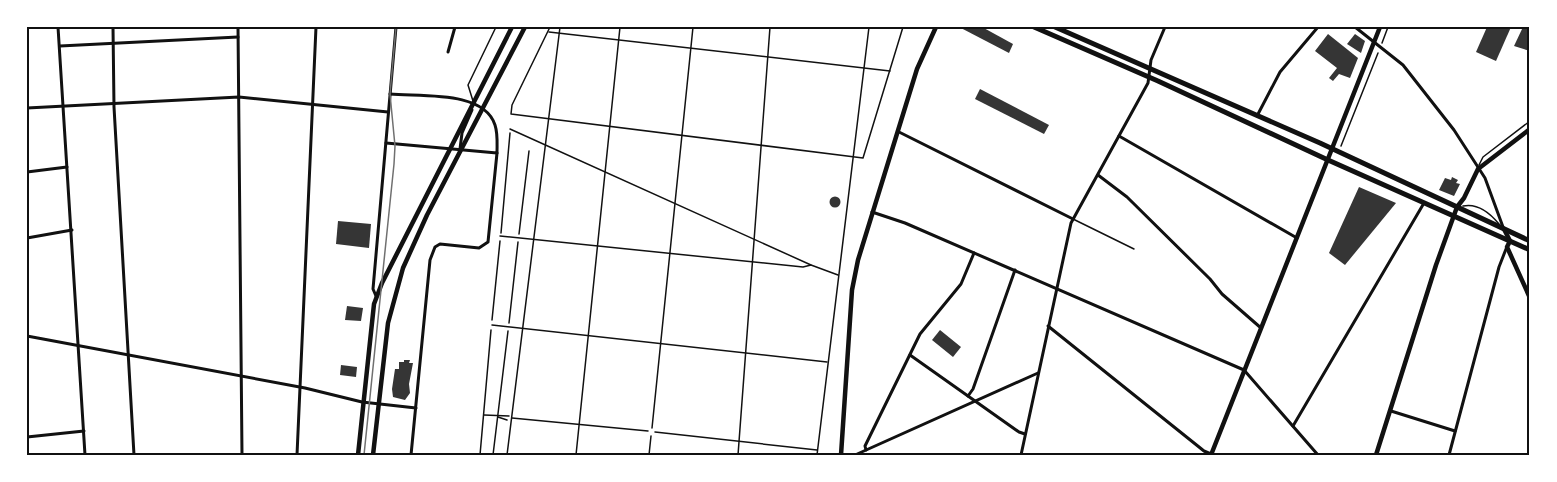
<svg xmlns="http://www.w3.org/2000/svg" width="1557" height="482" viewBox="0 0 1557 482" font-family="Figtree,sans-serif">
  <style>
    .building { fill: #353535 }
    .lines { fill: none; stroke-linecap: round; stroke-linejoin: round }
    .path { stroke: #111; stroke-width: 1.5 }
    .service { stroke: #111; stroke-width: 1.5 }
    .minor { stroke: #111; stroke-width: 3 }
    .tertiary { stroke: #111; stroke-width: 4.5 }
    .secondary { stroke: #111; stroke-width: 4.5 }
    .primary { stroke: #111; stroke-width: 5 }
    .tram { stroke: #707070; stroke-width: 1.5 }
    .neatline { fill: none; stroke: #111; stroke-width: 2 }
  </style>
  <rect width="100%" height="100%" fill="#fff"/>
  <g class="building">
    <polygon points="959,27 982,27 1013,44 1009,53"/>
    <polygon points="1487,27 1511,27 1496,61 1476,52"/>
    <polygon points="1523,27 1530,27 1530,51 1514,46"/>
    <polygon points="1328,34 1358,58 1350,78 1339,74 1333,81 1329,78 1337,68 1315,51"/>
    <polygon points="1355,34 1365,41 1361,53 1347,44"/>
    <polygon points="980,89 1049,125 1044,134 975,99"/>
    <polygon points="1452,177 1458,180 1456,183 1460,184 1454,196 1439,190 1445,178 1451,180"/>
    <polygon points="1359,187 1396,203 1345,265 1329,253"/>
    <circle cx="835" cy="202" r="5.5"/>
    <polygon points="338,221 371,224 369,248 336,244"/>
    <polygon points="347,306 363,308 361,321 345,320"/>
    <polygon points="940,330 961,347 953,357 932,340"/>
    <polygon points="404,360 410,360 409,363 413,363 409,384 410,393 405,400 393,397 392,389 395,369 399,369 399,362 404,362"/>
    <polygon points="341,365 357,367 356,377 340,375"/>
  </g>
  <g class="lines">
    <g class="path">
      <polyline points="1382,43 1388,27"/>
      <polyline points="1341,146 1378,53"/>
      <polyline points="501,233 510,133"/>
      <polyline points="519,234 529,151"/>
      <polyline points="492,320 500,241"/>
      <polyline points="509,323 518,242"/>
      <polyline points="484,415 509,416"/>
      <polyline points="498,417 507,420"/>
      <polyline points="480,455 491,330"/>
      <polyline points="493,455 508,331"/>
    </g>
    <g class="service">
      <polyline points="550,27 512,105 511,114 863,158 903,27"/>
      <polyline points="549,32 890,71"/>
      <polyline points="473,101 468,85 496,27"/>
      <polyline points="510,129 811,265 838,275"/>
      <polyline points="1479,165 1483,157 1530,121"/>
      <path d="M1463,206C1477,203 1490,213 1499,224"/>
      <polyline points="1073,219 1134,249"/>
      <polyline points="500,236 803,267 811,265"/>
      <polyline points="492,325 827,362"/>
      <polyline points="512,418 648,431"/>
      <polyline points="652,428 693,27"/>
      <polyline points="655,432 817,450"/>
      <polyline points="507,455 560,27"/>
      <polyline points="576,455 620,27"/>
      <polyline points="649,455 651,436"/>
      <polyline points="738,455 770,27"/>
      <polyline points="817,455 869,27"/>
    </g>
    <g class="minor">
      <polyline points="58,27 85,455"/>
      <polyline points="113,27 114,107 134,455"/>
      <polyline points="238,27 242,455"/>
      <polyline points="1355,27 1403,65 1454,130 1485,178 1503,227"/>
      <polyline points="60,46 238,37"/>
      <polyline points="448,52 455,27"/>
      <polyline points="27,108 239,97 388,112"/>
      <polyline points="1257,116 1280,72 1318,27"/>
      <polyline points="899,132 1073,219"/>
      <polyline points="1119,136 1297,238"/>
      <path d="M386,143L497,153C497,143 498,134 495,125C484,90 420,97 390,94"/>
      <polyline points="460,149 462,133 472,110"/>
      <polyline points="27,172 67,167"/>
      <polyline points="1098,175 1127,197 1210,279 1222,294 1261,328"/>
      <polyline points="872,212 905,223 1244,370 1318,455"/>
      <polyline points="27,238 72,230"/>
      <polyline points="376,296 373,289 396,27"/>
      <polyline points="1048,326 1204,451 1211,454"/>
      <polyline points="27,336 305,388 362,402 416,408"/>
      <polyline points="910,355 1019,432 1025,434"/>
      <polyline points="968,396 973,389 1015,270"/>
      <polyline points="1391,411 1455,431"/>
      <polyline points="1293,426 1424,203"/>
      <polyline points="27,437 84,431"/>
      <polyline points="866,450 865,446 920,334 961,284 974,253"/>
      <polyline points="297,455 316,27"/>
      <polyline points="411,455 430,260 435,247 440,244 479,248 488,242 497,153"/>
      <polyline points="855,455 1038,373"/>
      <polyline points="1021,455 1071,223 1148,83 1151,60 1165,27"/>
      <polyline points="1449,455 1499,267 1506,249"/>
    </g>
    <g class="tertiary">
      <polyline points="1504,229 1510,241 1507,247 1530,298"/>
      <polyline points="1376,455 1436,265 1457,207 1464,198 1478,169 1530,129"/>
    </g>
    <g class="secondary">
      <polyline points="358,455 374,304 382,283 512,27"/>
      <polyline points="373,455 388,323 403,268 427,215 525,27"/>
      <polyline points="841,455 852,290 858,260 917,69 936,27"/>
      <polyline points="1211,455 1380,27"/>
    </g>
    <g class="primary">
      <polyline points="1034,27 1158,81 1328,160 1530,250"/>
      <polyline points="1055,27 1320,143 1530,241"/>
    </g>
    <polyline class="tram" points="364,455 394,164 395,146 390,94 396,27"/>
  </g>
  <rect width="1557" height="482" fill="none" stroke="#ffffff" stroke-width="57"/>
  <rect x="28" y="28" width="1500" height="426" class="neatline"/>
</svg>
